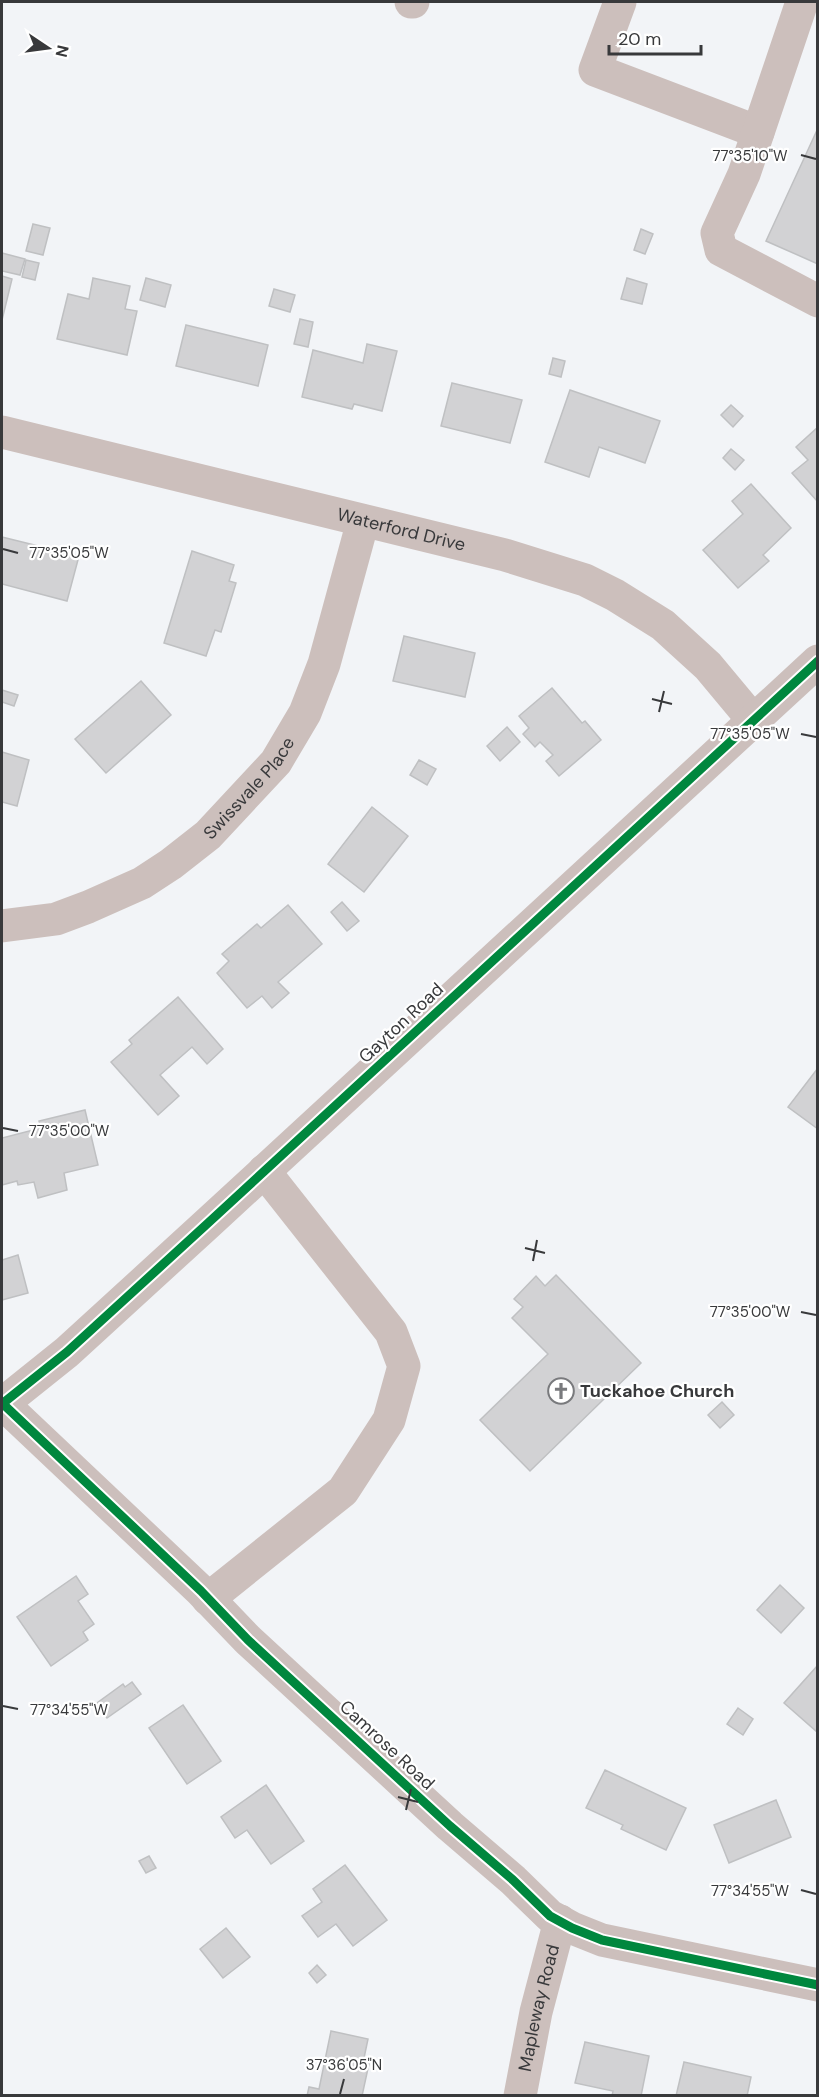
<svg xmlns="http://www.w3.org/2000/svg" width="819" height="2097" viewBox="0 0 819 2097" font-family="'DM Sans',sans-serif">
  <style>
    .building { fill: #d2d2d4; stroke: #bfc0c2; stroke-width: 1.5 }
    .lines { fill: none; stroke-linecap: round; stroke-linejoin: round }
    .minor { stroke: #ccbfbc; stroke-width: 33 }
    .cycleway-casing { stroke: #fff; stroke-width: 13 }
    .cycleway { stroke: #00873e; stroke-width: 9 }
    .ticks { fill: none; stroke: #38393b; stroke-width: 2 }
    .labels { text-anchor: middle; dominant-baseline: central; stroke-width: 4.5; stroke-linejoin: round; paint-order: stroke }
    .street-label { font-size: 18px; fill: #38393b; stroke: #fff }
    .poi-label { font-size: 18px; font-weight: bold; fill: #38393b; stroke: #fff; text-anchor: start }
    .ticks-label { font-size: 15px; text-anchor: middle; fill: #38393b; stroke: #fff; stroke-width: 4.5; stroke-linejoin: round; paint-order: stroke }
  </style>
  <rect width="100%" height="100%" fill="#f2f4f7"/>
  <g class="building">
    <polygon points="818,128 818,264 766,241"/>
    <polygon points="33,224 50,228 43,255 26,251"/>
    <polygon points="641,229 653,234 645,254 634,250"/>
    <polygon points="2,253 25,259 20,275 2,271"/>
    <polygon points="26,260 39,263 35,280 22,277"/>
    <polygon points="2,276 12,279 2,320"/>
    <polygon points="93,278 130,286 125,309 137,311 127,355 57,339 68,294 89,299"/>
    <polygon points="146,278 171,285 165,307 140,300"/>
    <polygon points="627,278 647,284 642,304 621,299"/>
    <polygon points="274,289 295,295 290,312 269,306"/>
    <polygon points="300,319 313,322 308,347 294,344"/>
    <polygon points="186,325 268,345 258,386 176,366"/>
    <polygon points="367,344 397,351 382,411 354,404 352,409 302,397 313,350 363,363"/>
    <polygon points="553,358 565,361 561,377 549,374"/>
    <polygon points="452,383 522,400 510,443 441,426"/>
    <polygon points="570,390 660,421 645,463 599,447 589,477 545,462"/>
    <polygon points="731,405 743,416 733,427 721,415"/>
    <polygon points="818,427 818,502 792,473 808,460 796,447"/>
    <polygon points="731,449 744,460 735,470 723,458"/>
    <polygon points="751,484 791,528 763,555 769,561 738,588 703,550 743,514 732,501"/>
    <polygon points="2,537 79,556 67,601 2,584"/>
    <polygon points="192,551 234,565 229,581 236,583 221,632 215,630 206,656 164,643"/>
    <polygon points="404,636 475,653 465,697 393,681"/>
    <polygon points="141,681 171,715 106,773 75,739"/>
    <polygon points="552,688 582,723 585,721 601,740 559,776 546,761 553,755 540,742 535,747 523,734 529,728 519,716"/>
    <polygon points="2,690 18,695 14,706 2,702"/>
    <polygon points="507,727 520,742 500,761 487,746"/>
    <polygon points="2,752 29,760 17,806 2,802"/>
    <polygon points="419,760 436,769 427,785 410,775"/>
    <polygon points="372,807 408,836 364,892 328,864"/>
    <polygon points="342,902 359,921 347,931 331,912"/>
    <polygon points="288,905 322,944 278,982 289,993 272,1008 262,996 247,1008 217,973 229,961 222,954 257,924 261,928"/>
    <polygon points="178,997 223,1049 207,1064 192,1047 160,1075 179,1096 158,1115 111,1062 132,1044 129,1040"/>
    <polygon points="818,1068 818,1129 788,1107"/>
    <polygon points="85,1110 98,1165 64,1173 67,1190 38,1198 34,1182 18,1185 17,1181 2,1185 2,1138 41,1128 39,1121"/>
    <polygon points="18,1255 28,1293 2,1300 2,1260"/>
    <polygon points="556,1275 641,1363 530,1471 480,1420 548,1354 512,1318 523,1307 514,1299 536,1276 545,1286"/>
    <polygon points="722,1402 734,1415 720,1428 708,1415"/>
    <polygon points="76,1576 88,1594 78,1601 94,1624 83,1632 88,1640 51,1666 17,1617"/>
    <polygon points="780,1585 804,1608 781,1633 757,1610"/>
    <polygon points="818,1665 818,1730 816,1731 784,1703"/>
    <polygon points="132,1682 141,1694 107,1718 97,1703 123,1684 125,1687"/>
    <polygon points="183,1705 221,1761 187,1784 149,1728"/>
    <polygon points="738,1708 753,1719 743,1735 727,1724"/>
    <polygon points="605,1770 686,1808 666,1850 621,1829 623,1825 586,1808"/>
    <polygon points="266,1785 304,1841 271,1864 247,1830 235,1838 221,1817"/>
    <polygon points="776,1800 791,1837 729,1863 714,1825"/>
    <polygon points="149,1856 156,1868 146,1873 139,1861"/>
    <polygon points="345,1865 387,1920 353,1946 336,1924 318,1937 302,1916 322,1902 313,1889"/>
    <polygon points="226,1928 250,1957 223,1978 200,1949"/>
    <polygon points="317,1965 326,1975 317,1983 309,1973"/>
    <polygon points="331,2031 368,2039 364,2058 370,2059 362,2096 307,2096 309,2087 319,2089"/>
    <polygon points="585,2042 649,2056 641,2096 612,2096 613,2091 575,2083"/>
    <polygon points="684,2062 751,2077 747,2096 676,2096"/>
  </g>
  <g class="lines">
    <g class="minor">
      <polyline points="411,2 413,2"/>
      <polyline points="620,2 595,70 758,132"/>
      <polyline points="802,2 744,174 717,233 721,250 818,301"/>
      <path id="s1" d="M2,432L505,555L585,580L615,595L663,625L708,666L753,720"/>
      <path id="s2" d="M2,926L56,919L88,907L142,883L171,864L208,835L276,762L305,713L324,664L363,521"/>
      <polyline points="2,1403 201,1591 248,1640 450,1826 513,1880 550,1916 572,1928 602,1940 818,1985"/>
      <polyline points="2,1404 67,1352 207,1224 818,661"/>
      <polyline points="208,1599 343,1491 389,1420 404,1366 391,1332 264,1171"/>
      <path id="s3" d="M520,2096L536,2012L560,1921"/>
    </g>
    <g class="cycleway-casing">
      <g id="cycleway">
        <polyline points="2,1403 201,1591 248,1640 450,1826 513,1880 550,1916 572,1928 602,1940 818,1985"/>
        <polyline points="2,1404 67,1352 207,1224 818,661"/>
      </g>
    </g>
    <use href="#cycleway" class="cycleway"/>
  </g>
  <path class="ticks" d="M801,155L816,159M3,549L18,553M652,699L672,704M659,712L664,691M801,734L816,737M3,1128L18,1131M525,1248L545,1253M533,1261L537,1240M801,1312L816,1315M3,1706L18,1709M398,1797L418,1802M406,1810L411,1789M801,1890L816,1894M340,2094L344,2079"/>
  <defs>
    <g id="church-ring" transform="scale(1.35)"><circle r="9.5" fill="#fff" stroke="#797a7d" stroke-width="1.5"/><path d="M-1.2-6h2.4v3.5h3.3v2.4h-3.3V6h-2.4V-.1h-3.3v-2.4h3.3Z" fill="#797a7d"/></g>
  </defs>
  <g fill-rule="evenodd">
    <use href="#church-ring" x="561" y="1391"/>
  </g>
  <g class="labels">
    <g class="street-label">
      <text stroke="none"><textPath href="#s1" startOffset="411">Waterford Drive</textPath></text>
      <text stroke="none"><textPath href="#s2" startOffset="292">Swissvale Place</textPath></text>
      <text transform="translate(401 1023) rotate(-43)">Gayton Road</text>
      <text transform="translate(387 1745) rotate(43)">Camrose Road</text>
      <text stroke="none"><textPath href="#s3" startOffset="90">Mapleway Road</textPath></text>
    </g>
    <g class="poi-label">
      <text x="580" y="1391">Tuckahoe Church</text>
    </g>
  </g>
  <g class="ticks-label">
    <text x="750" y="161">77°35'10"W</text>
    <text x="69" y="558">77°35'05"W</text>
    <text x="750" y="739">77°35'05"W</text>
    <text x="69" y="1136">77°35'00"W</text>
    <text x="750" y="1317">77°35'00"W</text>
    <text x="69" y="1715">77°34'55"W</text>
    <text x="750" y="1896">77°34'55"W</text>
    <text x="344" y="2070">37°36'05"N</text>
  </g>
  <rect width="819" height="2097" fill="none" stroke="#38393b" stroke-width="6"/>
  <g transform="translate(48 48) rotate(103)" stroke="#ffffff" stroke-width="4.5" paint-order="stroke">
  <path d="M0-4.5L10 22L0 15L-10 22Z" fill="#38393b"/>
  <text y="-9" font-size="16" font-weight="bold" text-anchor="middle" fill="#38393b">N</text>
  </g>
  <path d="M609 45v9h92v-9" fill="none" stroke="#38393b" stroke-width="3"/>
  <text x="618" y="45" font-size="18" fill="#38393b" stroke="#ffffff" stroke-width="4.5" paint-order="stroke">20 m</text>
</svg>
